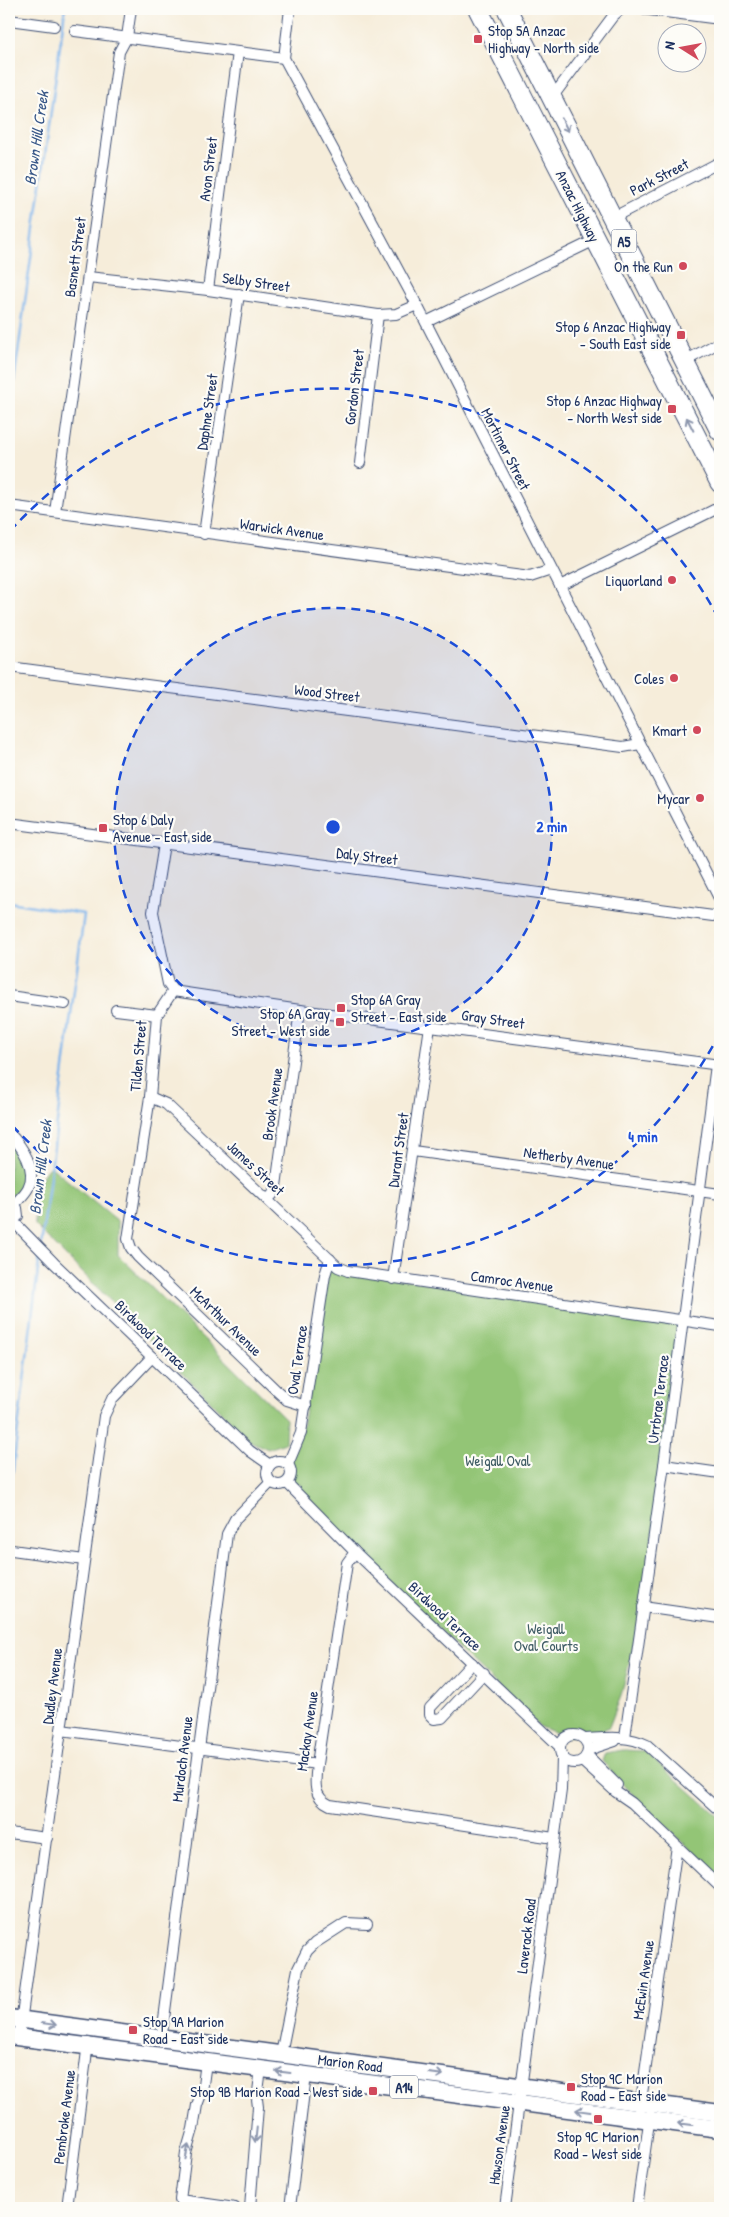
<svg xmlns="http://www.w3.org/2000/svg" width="729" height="2217" viewBox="0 0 729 2217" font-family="'Patrick Hand',sans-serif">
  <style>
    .green { fill: #93c576; stroke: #577a6a }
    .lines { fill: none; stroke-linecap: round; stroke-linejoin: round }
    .stream { stroke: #7bb3eb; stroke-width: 2.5 }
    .street-casing { stroke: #3c4c71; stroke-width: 12 }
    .primary-casing { stroke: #3c4c71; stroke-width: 19 }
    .highway-casing { stroke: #3c4c71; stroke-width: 21 }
    .street { stroke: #fff; stroke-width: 10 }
    .primary { stroke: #fff; stroke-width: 16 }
    .highway { stroke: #fff; stroke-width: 19 }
    .oneway { stroke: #8d97ae }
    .ring { fill: none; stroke: #1d4ed8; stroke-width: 2.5; stroke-dasharray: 9 6 }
    .poi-dot { fill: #d1495b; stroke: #fdfcf7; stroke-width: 2 }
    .labels { text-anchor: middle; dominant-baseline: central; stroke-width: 4.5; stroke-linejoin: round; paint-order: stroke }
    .shield { fill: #fdfcf7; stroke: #5f6c8c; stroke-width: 1 }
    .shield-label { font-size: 14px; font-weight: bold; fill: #1b2f5e }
    .poi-label { font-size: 15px; fill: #1b2f5e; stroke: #fdfcf7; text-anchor: end }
    .street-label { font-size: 15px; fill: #1b2f5e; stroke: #fdfcf7 }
    .park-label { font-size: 15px; fill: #3f5c65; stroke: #fdfcf7 }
    .water-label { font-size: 16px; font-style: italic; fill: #385788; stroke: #fdfcf7 }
    .centre { fill: #1d4ed8; stroke: #fdfcf7; stroke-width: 2.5 }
    .ring-label { font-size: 15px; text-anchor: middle; font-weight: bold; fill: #1d4ed8; stroke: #fdfcf7; stroke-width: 4.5; stroke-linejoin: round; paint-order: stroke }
  </style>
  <rect width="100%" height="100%" fill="#fdfcf7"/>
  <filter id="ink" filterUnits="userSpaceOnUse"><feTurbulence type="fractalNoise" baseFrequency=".02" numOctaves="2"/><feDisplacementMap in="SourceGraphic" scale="10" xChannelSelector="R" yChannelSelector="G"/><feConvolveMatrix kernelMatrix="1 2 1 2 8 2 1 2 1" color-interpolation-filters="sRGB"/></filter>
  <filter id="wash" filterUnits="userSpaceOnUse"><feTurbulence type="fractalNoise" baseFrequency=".0096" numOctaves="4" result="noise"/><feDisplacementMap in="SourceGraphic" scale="20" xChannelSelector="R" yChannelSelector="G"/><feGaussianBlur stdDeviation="1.12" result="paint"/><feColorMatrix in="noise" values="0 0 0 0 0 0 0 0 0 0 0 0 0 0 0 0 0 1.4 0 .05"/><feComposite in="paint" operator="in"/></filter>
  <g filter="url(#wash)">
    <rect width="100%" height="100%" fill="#f6edda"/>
    <g class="green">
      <path d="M9,1145C20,1161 34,1186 9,1196Z"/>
      <path d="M50,1166L118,1222V1255L286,1419L285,1443L268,1449L250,1441L35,1225C35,1203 34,1182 50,1166Z"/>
      <polygon points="330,1259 348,1271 683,1321 643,1607 621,1696 609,1727 585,1739 577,1735 566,1737 540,1727 287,1483 291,1473 288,1464 301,1433"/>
      <polygon points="623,1750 644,1751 720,1818 720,1877 635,1797 602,1761 605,1753"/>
    </g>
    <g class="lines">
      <g class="stream">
        <polyline points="9,418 65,9"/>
        <polyline points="9,902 84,914 41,1246"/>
        <polyline points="9,1499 40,1254"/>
      </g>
    </g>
  </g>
  <g filter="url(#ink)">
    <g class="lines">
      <g class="street-casing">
        <g id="street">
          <polyline points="290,9 284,58 417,305 720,900"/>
          <polyline points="642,9 720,19"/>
          <polyline points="9,20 54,26"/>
          <polyline points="75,31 284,58"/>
          <polyline points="551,99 613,16 621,9"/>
          <polyline points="612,218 720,162"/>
          <polyline points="88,277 208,290 378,315 396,314 417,305"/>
          <polyline points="208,290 238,52"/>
          <polyline points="426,322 595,240"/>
          <polyline points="685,361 720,342"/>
          <polyline points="360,463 378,315"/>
          <polyline points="9,506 530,577 551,570"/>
          <polyline points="55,512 119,52 127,37 131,9"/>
          <polyline points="204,534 239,294"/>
          <polyline points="560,586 720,507"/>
          <polyline points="9,667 623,747 640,744"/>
          <polyline points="9,823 713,916 720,913"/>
          <polyline points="164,844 153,912 168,984 173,991 157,1015 150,1097 128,1239 131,1248 138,1257 277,1391 287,1400 306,1406"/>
          <polyline points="173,991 300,1010 720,1065"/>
          <polyline points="9,996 65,1004"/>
          <polyline points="116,1010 157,1015"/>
          <polyline points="150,1097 166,1104 338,1267 348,1271 720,1326"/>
          <path d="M9,1133C22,1146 38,1170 28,1188C25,1194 19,1199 15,1204"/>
          <polyline points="413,1151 720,1194"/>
          <polyline points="268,1199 273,1194 276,1186 300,1010"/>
          <polyline points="9,1201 17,1208 18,1216 10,1224"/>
          <polyline points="14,1222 54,1263 250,1451 270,1465"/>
          <polyline points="393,1279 430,1026"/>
          <circle cx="279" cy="1473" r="12"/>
          <polyline points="288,1464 301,1433 325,1275 330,1259"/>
          <polyline points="664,1465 720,1473"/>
          <polyline points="287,1483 355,1552 559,1746"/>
          <polyline points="12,1550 84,1560"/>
          <path d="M355,1552L347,1563L317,1764C315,1781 312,1797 330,1805L554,1838"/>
          <polyline points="643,1607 720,1618"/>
          <polyline points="472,1663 430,1708 430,1715 434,1719 442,1718 484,1673"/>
          <polyline points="61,1730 317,1764"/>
          <circle cx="574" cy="1749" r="14"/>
          <polyline points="625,1737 664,1465 716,1065"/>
          <path d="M585,1739C607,1738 627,1735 647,1745L720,1811"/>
          <polyline points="588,1750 615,1741"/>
          <polyline points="587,1755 617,1785"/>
          <polyline points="582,1761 616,1792 632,1803 720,1887"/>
          <polyline points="9,1833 47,1838"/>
          <polyline points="19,2037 104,1416 112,1399 152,1357"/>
          <polyline points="161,2042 227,1534 235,1519 271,1482"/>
          <polyline points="281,2054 298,1969 307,1951 315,1943 346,1923 367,1924"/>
          <polyline points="206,2062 202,2092 197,2105 193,2129 186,2153 180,2200 235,2208"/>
          <polyline points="640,2108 677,1846"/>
          <polyline points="67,2208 88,2043"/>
          <polyline points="250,2208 258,2107 257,2099 261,2069"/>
          <polyline points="290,2208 306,2075"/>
          <polyline points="505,2208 561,1790 562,1758"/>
          <polyline points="637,2208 650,2115"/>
        </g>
      </g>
      <g class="primary-casing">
        <g id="primary">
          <polyline points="9,2018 720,2113"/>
          <polyline points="9,2036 720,2129"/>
        </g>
      </g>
      <g class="highway-casing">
        <g id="highway">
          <polyline points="478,9 720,483"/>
          <polyline points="507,9 720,431"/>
        </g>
      </g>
      <use href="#street" class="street"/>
      <use href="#primary" class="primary"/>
      <use href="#highway" class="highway"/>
    </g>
    <defs><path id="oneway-shaft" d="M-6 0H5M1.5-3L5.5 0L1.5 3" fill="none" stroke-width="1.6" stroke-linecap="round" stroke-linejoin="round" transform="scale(1.25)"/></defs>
    <g class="oneway">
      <use href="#oneway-shaft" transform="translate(565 125) rotate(63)"/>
      <use href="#oneway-shaft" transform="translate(690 424) rotate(-117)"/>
      <use href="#oneway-shaft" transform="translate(49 2024) rotate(8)"/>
      <use href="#oneway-shaft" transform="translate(283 2072) rotate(-173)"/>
      <use href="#oneway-shaft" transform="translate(436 2074) rotate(7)"/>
      <use href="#oneway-shaft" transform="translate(583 2111) rotate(-172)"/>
      <use href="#oneway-shaft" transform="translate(685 2124) rotate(-173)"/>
      <use href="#oneway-shaft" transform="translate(256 2135) rotate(96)"/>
      <use href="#oneway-shaft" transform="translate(187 2152) rotate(-78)"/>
    </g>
  </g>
  <circle cx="333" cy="827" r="219" fill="#1d4ed8" fill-opacity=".12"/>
  <g class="ring">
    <circle cx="333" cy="827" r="219"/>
    <path d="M720 1033A438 438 0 0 1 10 1123M10 531A438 438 0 0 1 720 621"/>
  </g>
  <g class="poi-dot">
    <rect x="473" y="34" width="10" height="10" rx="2.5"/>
    <circle cx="683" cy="266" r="5"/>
    <rect x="676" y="330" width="10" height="10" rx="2.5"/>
    <rect x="667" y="404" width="10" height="10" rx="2.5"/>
    <circle cx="672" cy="580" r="5"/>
    <circle cx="674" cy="678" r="5"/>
    <circle cx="697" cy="730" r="5"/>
    <circle cx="700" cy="798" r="5"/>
    <rect x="98" y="823" width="10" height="10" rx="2.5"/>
    <rect x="336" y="1003" width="10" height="10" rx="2.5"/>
    <rect x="335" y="1017" width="10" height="10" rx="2.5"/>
    <rect x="128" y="2025" width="10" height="10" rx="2.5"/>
    <rect x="566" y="2082" width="10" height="10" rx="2.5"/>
    <rect x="368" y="2086" width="10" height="10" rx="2.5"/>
    <rect x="593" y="2114" width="10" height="10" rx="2.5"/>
  </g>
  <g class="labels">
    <g class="shield">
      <rect x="611.5" y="229.5" width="25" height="23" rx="4"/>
      <rect x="390" y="2075.5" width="28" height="23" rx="4"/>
    </g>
    <g class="shield-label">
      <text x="624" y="241">A5</text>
      <text x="404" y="2087">A14</text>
    </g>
    <g class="poi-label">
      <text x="488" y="30" text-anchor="start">Stop 5A Anzac<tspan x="488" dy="17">Highway - North side</tspan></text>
      <text x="673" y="266">On the Run</text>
      <text x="671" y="326">Stop 6 Anzac Highway<tspan x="671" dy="17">- South East side</tspan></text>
      <text x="662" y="400">Stop 6 Anzac Highway<tspan x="662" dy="17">- North West side</tspan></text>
      <text x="662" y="580">Liquorland</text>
      <text x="664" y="678">Coles</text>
      <text x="687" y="730">Kmart</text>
      <text x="690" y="798">Mycar</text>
      <text x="113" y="819" text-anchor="start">Stop 6 Daly<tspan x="113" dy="17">Avenue - East side</tspan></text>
      <text x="351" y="999" text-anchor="start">Stop 6A Gray<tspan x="351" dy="17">Street - East side</tspan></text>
      <text x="330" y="1013">Stop 6A Gray<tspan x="330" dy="17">Street - West side</tspan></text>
      <text x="143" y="2021" text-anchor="start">Stop 9A Marion<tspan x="143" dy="17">Road - East side</tspan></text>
      <text x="581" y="2078" text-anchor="start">Stop 9C Marion<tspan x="581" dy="17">Road - East side</tspan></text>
      <text x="363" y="2091">Stop 9B Marion Road - West side</text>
      <text x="598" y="2136" text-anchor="middle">Stop 9C Marion<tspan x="598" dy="17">Road - West side</tspan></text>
    </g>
    <g class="street-label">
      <text transform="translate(208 169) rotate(-83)">Avon Street</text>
      <text transform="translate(659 177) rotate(-27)">Park Street</text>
      <text transform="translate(578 206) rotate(63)">Anzac Highway</text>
      <text transform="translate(75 257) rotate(-82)">Basnett Street</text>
      <text transform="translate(256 282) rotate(8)">Selby Street</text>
      <text transform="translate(354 387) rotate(-83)">Gordon Street</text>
      <text transform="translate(207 412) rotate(-82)">Daphne Street</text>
      <text transform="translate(506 449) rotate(63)">Mortimer Street</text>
      <text transform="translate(282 529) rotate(8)">Warwick Avenue</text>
      <text transform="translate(327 693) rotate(7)">Wood Street</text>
      <text transform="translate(367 856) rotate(7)">Daly Street</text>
      <text transform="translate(493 1019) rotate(8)">Gray Street</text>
      <text transform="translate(138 1056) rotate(-85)">Tilden Street</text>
      <text transform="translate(272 1104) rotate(-82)">Brook Avenue</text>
      <text transform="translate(398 1150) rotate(-82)">Durant Street</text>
      <text transform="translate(569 1158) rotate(8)">Netherby Avenue</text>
      <text transform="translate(256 1168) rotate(43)">James Street</text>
      <text transform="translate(512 1281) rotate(8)">Camroc Avenue</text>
      <text transform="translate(226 1321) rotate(44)">McArthur Avenue</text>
      <text transform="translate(151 1335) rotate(44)">Birdwood Terrace</text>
      <text transform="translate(297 1360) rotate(-82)">Oval Terrace</text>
      <text transform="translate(658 1399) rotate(-83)">Urrbrae Terrace</text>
      <text transform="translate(445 1616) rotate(43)">Birdwood Terrace</text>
      <text transform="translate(52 1686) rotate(-83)">Dudley Avenue</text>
      <text transform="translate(307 1731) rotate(-82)">Mackay Avenue</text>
      <text transform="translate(182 1759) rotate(-83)">Murdoch Avenue</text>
      <text transform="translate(526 1936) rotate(-83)">Laverack Road</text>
      <text transform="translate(643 1980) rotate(-82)">McEwin Avenue</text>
      <text transform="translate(350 2063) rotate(7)">Marion Road</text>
      <text transform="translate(64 2117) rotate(-83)">Pembroke Avenue</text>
      <text transform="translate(499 2145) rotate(-82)">Hawson Avenue</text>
    </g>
    <g class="park-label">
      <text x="498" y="1460">Weigall Oval</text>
      <text x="546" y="1628">Weigall<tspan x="546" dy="17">Oval Courts</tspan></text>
    </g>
    <g class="water-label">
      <text transform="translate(36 138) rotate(-82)">Brown Hill Creek</text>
      <text transform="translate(40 1167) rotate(-83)">Brown Hill Creek</text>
    </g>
  </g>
  <circle cx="333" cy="827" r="8" class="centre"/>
  <g class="ring-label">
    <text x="552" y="832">2 min</text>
    <text x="643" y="1142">4 min</text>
  </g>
  <rect width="729" height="2217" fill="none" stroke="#fdfcf7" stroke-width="30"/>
  <g transform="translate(682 48) rotate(281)"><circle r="24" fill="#fdfcf7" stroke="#a3aaba"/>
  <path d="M0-4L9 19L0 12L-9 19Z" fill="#d1495b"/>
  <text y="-8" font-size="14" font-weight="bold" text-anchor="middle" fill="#1b2f5e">N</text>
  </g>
</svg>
